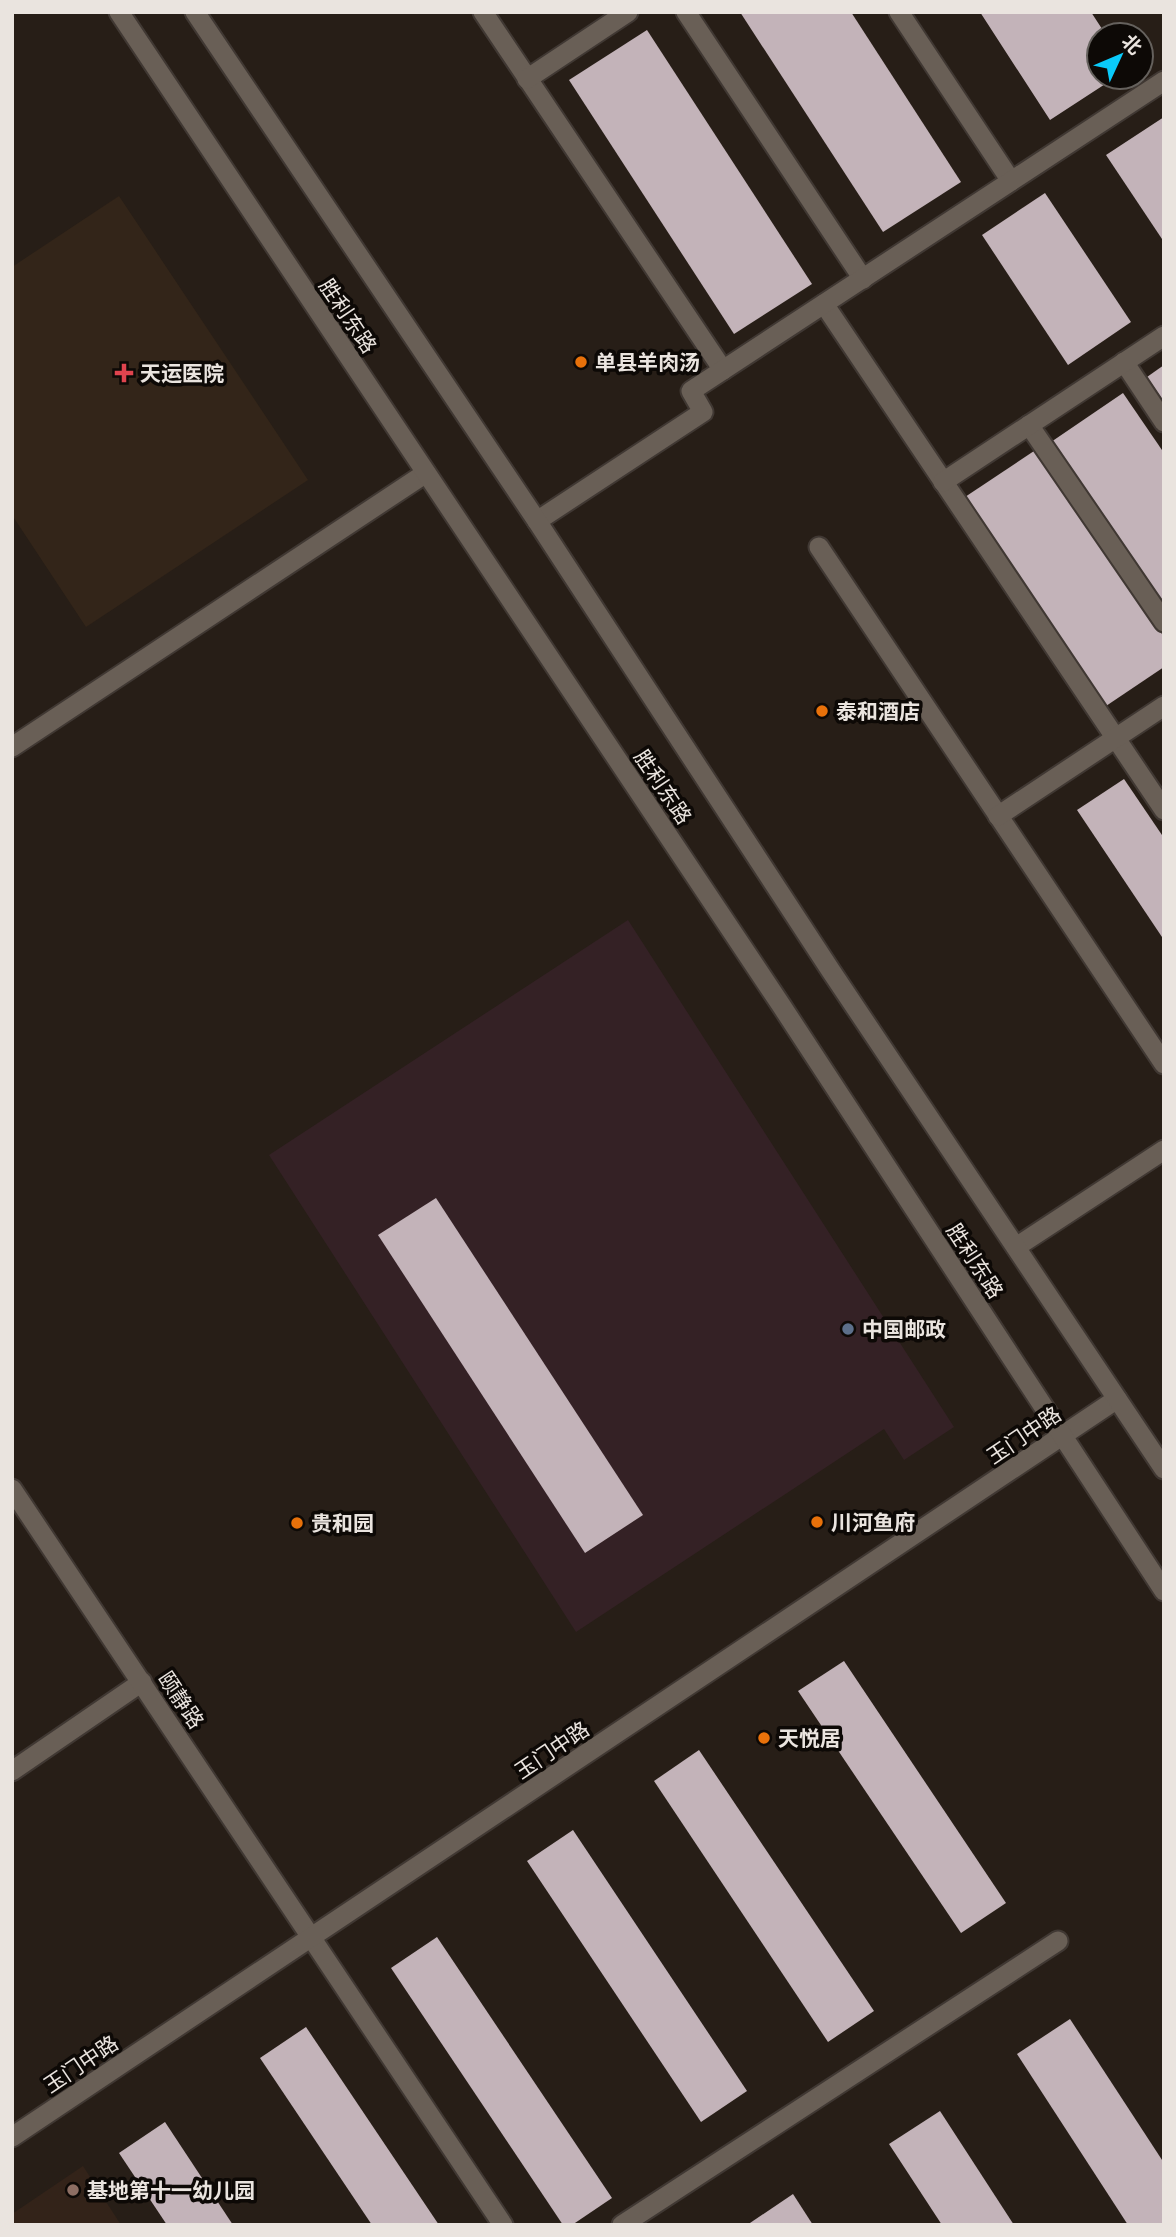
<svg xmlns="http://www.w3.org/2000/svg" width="1176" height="2237" viewBox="0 0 1176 2237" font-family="Poppins,'Noto Sans SC',sans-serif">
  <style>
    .commercial { fill: #342125 }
    .built { fill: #332519 }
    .education { fill: #332319 }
    .building { fill: #c3b3b9 }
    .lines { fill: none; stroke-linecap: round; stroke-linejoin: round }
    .service-casing { stroke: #403833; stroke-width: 23 }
    .minor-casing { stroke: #403833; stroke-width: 23 }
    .tertiary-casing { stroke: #403833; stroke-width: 23 }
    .secondary-casing { stroke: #403833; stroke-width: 23 }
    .service { stroke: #695f56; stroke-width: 19 }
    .minor { stroke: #695f56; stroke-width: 19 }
    .tertiary { stroke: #695f56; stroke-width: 19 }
    .secondary { stroke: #695f56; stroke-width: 19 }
    .food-dot { fill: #e8710a; stroke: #0d0906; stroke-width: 2.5 }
    .health-dot { fill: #e0444e; stroke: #0d0906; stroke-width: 2.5 }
    .service-dot { fill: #5c6f8a; stroke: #0d0906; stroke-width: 2.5 }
    .education-dot { fill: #8d6e63; stroke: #0d0906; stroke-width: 2.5 }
    .labels { text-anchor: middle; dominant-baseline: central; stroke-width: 7; stroke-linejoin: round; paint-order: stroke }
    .street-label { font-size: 21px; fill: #eae4df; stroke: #0d0906 }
    .poi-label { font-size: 21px; font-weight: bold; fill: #eae4df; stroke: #0d0906; text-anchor: start }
  </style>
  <rect width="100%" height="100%" fill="#271e17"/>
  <polygon class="commercial" points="628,920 954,1427 904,1460 884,1429 576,1632 269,1155"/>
  <polygon class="built" points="119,196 308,480 86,627 12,515 12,267"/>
  <polygon class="education" points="83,2166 121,2225 12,2225 12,2214"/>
  <g class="building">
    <polygon points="740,12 851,12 961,182 883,232"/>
    <polygon points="980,12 1091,12 1106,35 1099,35 1099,77 1116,77 1050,120"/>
    <polygon points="647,30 812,284 734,334 569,80"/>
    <polygon points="1164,117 1164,242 1106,155"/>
    <polygon points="1045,193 1131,322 1068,365 982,235"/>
    <polygon points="1164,365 1164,402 1147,377"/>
    <polygon points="1123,393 1164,453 1164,608 1051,442"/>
    <polygon points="1037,449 1164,637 1164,667 1106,706 965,497"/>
    <polygon points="1124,779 1164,838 1164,940 1077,810"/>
    <polygon points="436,1198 643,1515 585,1553 378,1235"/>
    <polygon points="844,1661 1006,1903 961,1933 798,1691"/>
    <polygon points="699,1750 874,2011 828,2042 654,1781"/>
    <polygon points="573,1830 747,2091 701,2122 527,1861"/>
    <polygon points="437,1937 612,2198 572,2225 563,2225 391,1968"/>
    <polygon points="1070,2019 1164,2163 1164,2225 1128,2225 1017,2054"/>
    <polygon points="306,2027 439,2225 372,2225 260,2058"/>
    <polygon points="940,2111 1014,2225 942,2225 889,2144"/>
    <polygon points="165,2122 233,2225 167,2225 119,2153"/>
    <polygon points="793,2194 813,2225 747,2225"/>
  </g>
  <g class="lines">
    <g class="service-casing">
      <polyline id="service" points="12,1771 142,1682"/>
    </g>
    <g class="minor-casing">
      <g id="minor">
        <polyline points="483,12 723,370"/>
        <polyline points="686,12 863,279"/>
        <polyline points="899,12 1011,181"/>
        <polyline points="527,79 628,12"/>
        <polyline points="824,304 1164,810"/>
        <polyline points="1124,362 1164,422"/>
        <polyline points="1029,425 1164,622"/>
        <polyline points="943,482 1164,336"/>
        <polyline points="537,521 703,412 691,391 1164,81"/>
        <polyline points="819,547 1164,1064"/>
        <polyline points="12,747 426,473"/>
        <polyline points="998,816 1164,706"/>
        <polyline points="1016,1247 1164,1150"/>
        <polyline points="12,1489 503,2225"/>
        <polyline points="622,2225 1058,1941"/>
      </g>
    </g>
    <g class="tertiary-casing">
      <polyline id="tertiary" points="12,2137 1117,1399"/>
    </g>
    <g class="secondary-casing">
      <g id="secondary">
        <polyline points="119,12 781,1005 1164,1591"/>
        <polyline points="195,12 537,521 831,971 1164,1469"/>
      </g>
    </g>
    <use href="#service" class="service"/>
    <use href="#minor" class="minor"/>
    <use href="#tertiary" class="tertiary"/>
    <use href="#secondary" class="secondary"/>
  </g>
  <g class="food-dot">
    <circle cx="581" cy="362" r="7"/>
    <circle cx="822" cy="711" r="7"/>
    <circle cx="817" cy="1522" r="7"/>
    <circle cx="297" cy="1523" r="7"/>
    <circle cx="764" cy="1738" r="7"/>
  </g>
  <path class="health-dot" d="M120.5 362.5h7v7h7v7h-7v7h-7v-7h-7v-7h7z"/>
  <circle class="service-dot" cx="848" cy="1329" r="7"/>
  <circle class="education-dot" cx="73" cy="2190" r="7"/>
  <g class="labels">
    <g class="street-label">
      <text transform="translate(348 316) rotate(56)">胜利东路</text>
      <text transform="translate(663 787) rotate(56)">胜利东路</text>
      <text transform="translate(975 1261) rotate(57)">胜利东路</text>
      <text transform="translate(1024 1435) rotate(-34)">玉门中路</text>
      <text transform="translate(181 1700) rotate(56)">颐静路</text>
      <text transform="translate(552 1750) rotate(-34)">玉门中路</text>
      <text transform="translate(81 2064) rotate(-34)">玉门中路</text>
    </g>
    <g class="poi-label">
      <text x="595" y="362">单县羊肉汤</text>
      <text x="140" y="373">天运医院</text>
      <text x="836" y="711">泰和酒店</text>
      <text x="862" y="1329">中国邮政</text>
      <text x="831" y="1522">川河鱼府</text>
      <text x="311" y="1523">贵和园</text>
      <text x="778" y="1738">天悦居</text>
      <text x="87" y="2190">基地第十一幼儿园</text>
    </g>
  </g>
  <rect width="1176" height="2237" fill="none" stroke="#eae4df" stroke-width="28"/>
  <g transform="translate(1120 56) rotate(46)"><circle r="33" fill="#0d0906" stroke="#65615d" stroke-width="2"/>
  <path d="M0-5L12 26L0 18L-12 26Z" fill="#0acafa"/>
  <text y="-10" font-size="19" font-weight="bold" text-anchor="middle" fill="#eae4df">北</text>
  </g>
</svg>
